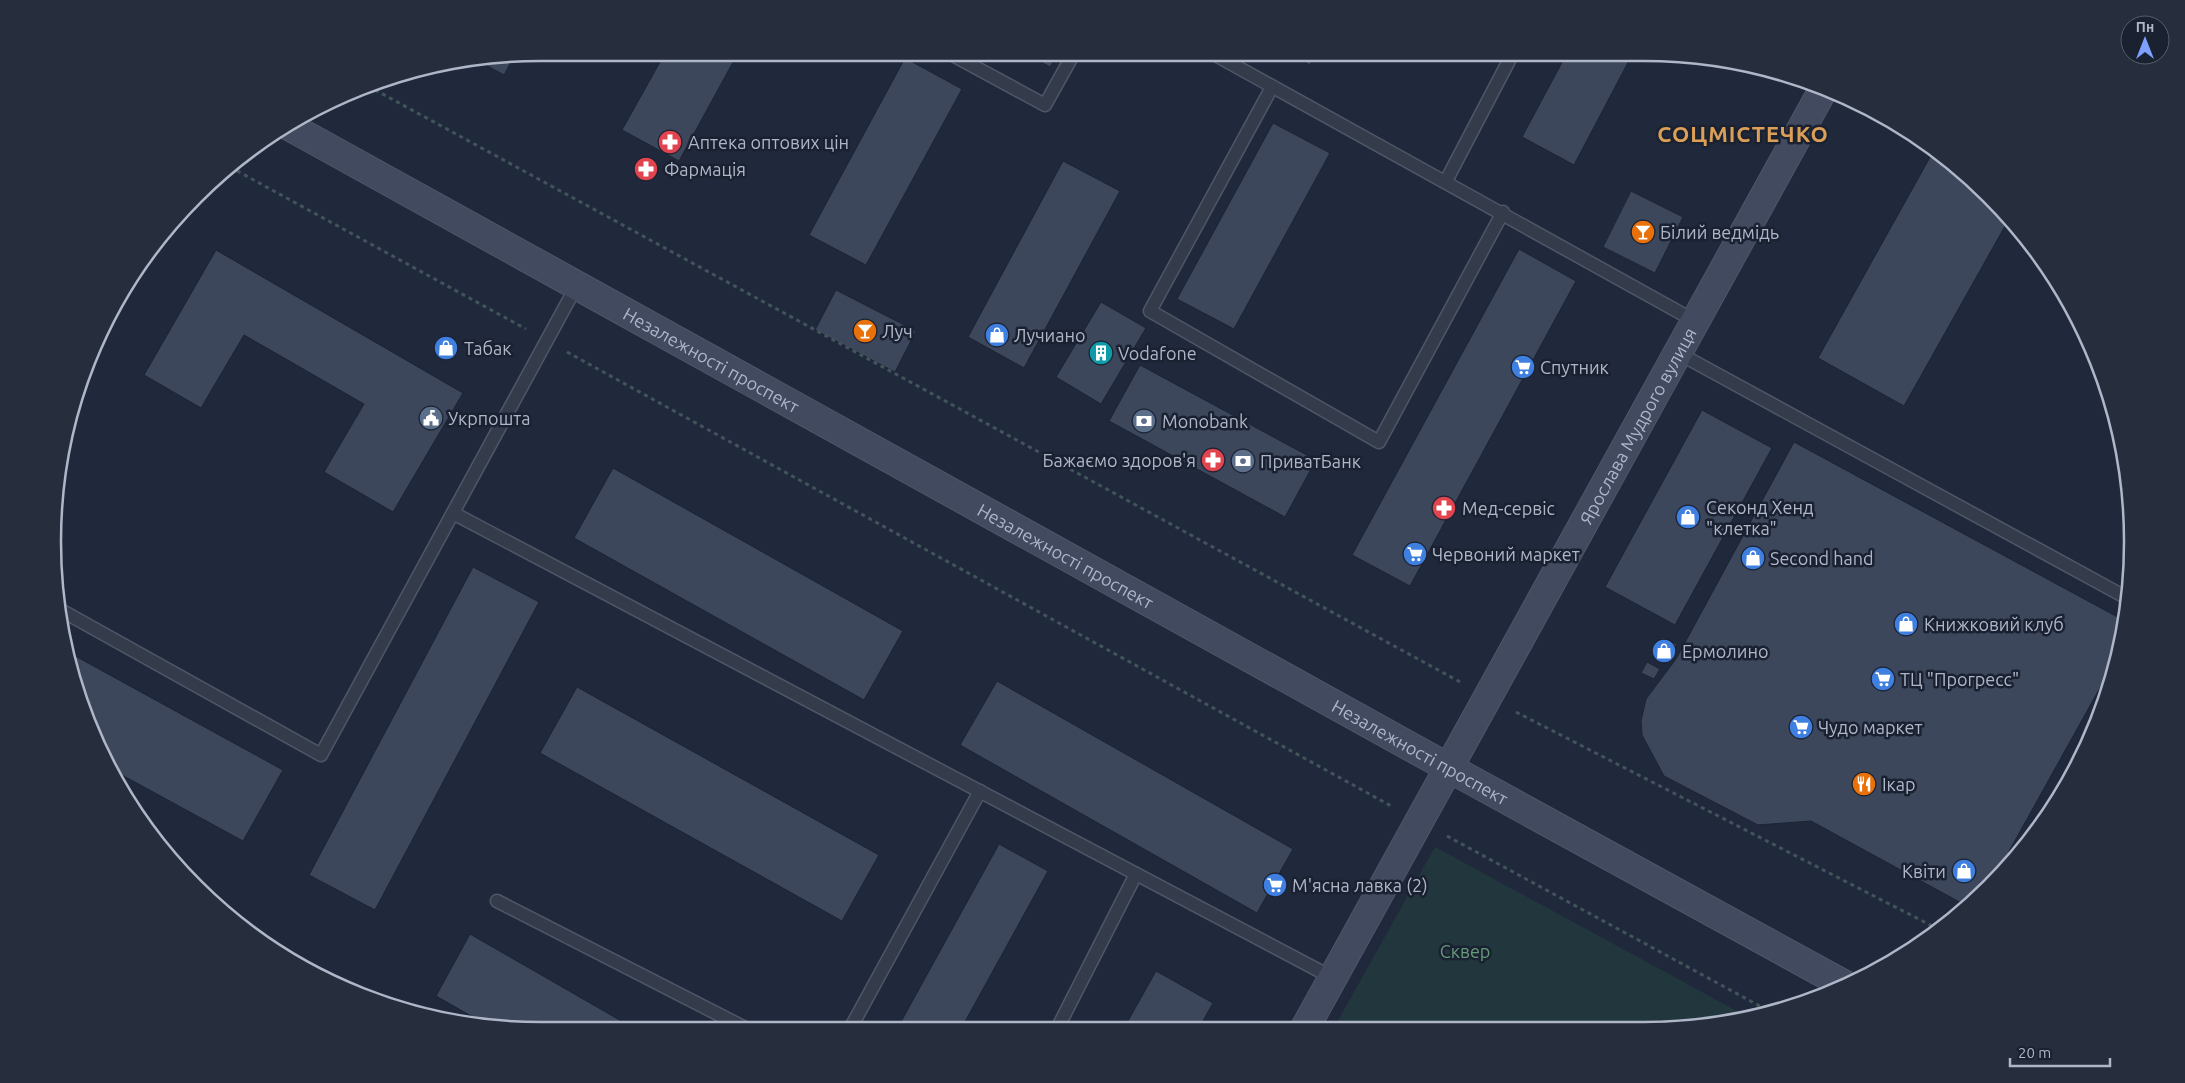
<svg xmlns="http://www.w3.org/2000/svg" width="2185" height="1083" viewBox="0 0 2185 1083" font-family="Ubuntu,sans-serif">
  <style>
    .green { fill: #22373d }
    .building { fill: #3c475c; stroke: #1c2333 }
    .lines { fill: none; stroke-linecap: round; stroke-linejoin: round }
    .lane-casing { stroke: #4f5667; stroke-width: 15 }
    .secondary-casing { stroke: #4f5667; stroke-width: 30 }
    .path { stroke: #40545a; stroke-width: 3; stroke-dasharray: 4 4; stroke-linecap: butt }
    .lane { stroke: #343c4c; stroke-width: 12 }
    .secondary { stroke: #424a60; stroke-width: 28 }
    .labels { text-anchor: middle; dominant-baseline: central; stroke-width: 5; stroke-linejoin: round; paint-order: stroke }
    .poi-label { font-size: 18px; fill: #afb6c8; stroke: #1a2131; text-anchor: start }
    .street-label { font-size: 18px; fill: #afb6c8; stroke: #1a2131 }
    .park-label { font-size: 18px; fill: #659b77; stroke: #1a2131 }
    .district-label { font-size: 22px; font-weight: bold; letter-spacing: 1px; fill: #db9f57; stroke: #1a2131 }
    .rim { fill: none; stroke: #afb6c8; stroke-width: 2.5 }
  </style>
  <rect width="100%" height="100%" fill="#20293c"/>
  <polygon class="green" points="1435,847 1746,1016 1708,1026 1334,1028"/>
  <g class="building">
    <polygon points="665,53 738,53 679,161 622,130"/>
    <polygon points="1025,53 1058,53 1050,67"/>
    <polygon points="1287,53 1316,53 1310,65"/>
    <polygon points="1567,53 1633,53 1574,165 1522,137"/>
    <polygon points="515,55 504,75 475,59"/>
    <polygon points="905,58 962,89 866,265 809,235"/>
    <polygon points="1273,123 1330,153 1234,329 1177,299"/>
    <polygon points="1934,150 1989,196 2009,219 1904,406 1818,358"/>
    <polygon points="1063,161 1120,191 1024,368 968,337"/>
    <polygon points="1631,191 1683,217 1655,273 1603,247"/>
    <polygon points="1519,249 1576,281 1410,586 1352,555"/>
    <polygon points="216,250 463,393 393,512 324,472 364,404 244,335 201,408 144,375"/>
    <polygon points="836,290 916,331 895,372 815,330"/>
    <polygon points="1101,302 1146,328 1101,404 1056,377"/>
    <polygon points="442,338 455,344 449,358 436,352"/>
    <polygon points="1140,365 1316,460 1285,517 1109,421"/>
    <polygon points="1702,410 1772,448 1675,625 1605,587"/>
    <polygon points="1794,442 2125,621 2123,637 2116,659 1997,873 1965,905 1811,821 1758,825 1664,776 1642,735 1641,721 1646,699 1676,659"/>
    <polygon points="613,468 903,631 864,700 574,538"/>
    <polygon points="473,567 539,602 375,910 309,875"/>
    <polygon points="1662,637 1677,644 1666,664 1652,657"/>
    <polygon points="68,652 283,770 243,841 109,768 103,758 78,698"/>
    <polygon points="1647,662 1660,669 1654,679 1641,673"/>
    <polygon points="997,681 1293,849 1257,913 960,745"/>
    <polygon points="577,687 879,855 842,921 540,753"/>
    <polygon points="999,844 1048,871 961,1029 897,1029"/>
    <polygon points="470,934 637,1030 541,1030 487,1025 436,996"/>
    <polygon points="1156,971 1213,1003 1199,1028 1124,1028"/>
  </g>
  <g class="lines">
    <g class="lane-casing">
      <g id="lane">
        <polyline points="949,53 1045,105 1074,53"/>
        <polyline points="1212,53 1695,321"/>
        <polyline points="1272,87 1150,311 1379,442 1503,212"/>
        <polyline points="1446,181 1513,53"/>
        <polyline points="1678,353 2127,598"/>
        <polyline points="453,513 1333,978"/>
        <polyline points="57,608 321,755 577,285"/>
        <polyline points="497,901 749,1030"/>
        <polyline points="850,1029 980,791"/>
        <polyline points="1057,1029 1136,874"/>
      </g>
    </g>
    <g class="secondary-casing">
      <g id="secondary">
        <path id="s1" d="M287,125L1449,768L1845,985"/>
        <path id="s2" d="M1305,1028L1824,88"/>
      </g>
    </g>
    <g class="path">
      <polyline points="368,86 1462,683"/>
      <polyline points="230,167 526,329"/>
      <polyline points="567,352 1393,807"/>
      <polyline points="1516,712 1940,930"/>
      <polyline points="1447,836 1767,1010"/>
    </g>
    <use href="#lane" class="lane"/>
    <use href="#secondary" class="secondary"/>
  </g>
  <defs>
    <g id="pharmacy-disc" transform="scale(1.25)"><circle r="9.5" fill="#e0444e" stroke="#1a2131"/><path d="M-2-6h4v4h4v4h-4v4h-4v-4h-4v-4h4Z" fill="#fff"/></g>
    <g id="bar-disc" transform="scale(1.25)"><circle r="9.5" fill="#e8710a" stroke="#1a2131"/><path d="M-6-5H6L.8 .8V4.5H3.5V6h-7V4.5H-.8V.8Z" fill="#fff"/></g>
    <g id="shop-disc" transform="scale(1.25)"><circle r="9.5" fill="#3f7fe0" stroke="#1a2131"/><path d="M-5-2.5h2.3a2.7 3.5 0 0 1 5.4 0H5L5.5 6h-11ZM-1.5-2.5h3a1.5 2.3 0 0 0-3 0Z" fill="#fff"/></g>
    <g id="building-disc" transform="scale(1.25)"><circle r="9.5" fill="#0f9aa8" stroke="#1a2131"/><path d="M-4-6H4V6H1V3H-1V6H-4ZM-2.5-4.3h1.7v1.8h-1.7ZM.8-4.3h1.7v1.8H.8ZM-2.5-1h1.7V.8h-1.7ZM.8-1h1.7V.8H.8Z" fill="#fff"/></g>
    <g id="supermarket-disc" transform="scale(1.25)"><circle r="9.5" fill="#3f7fe0" stroke="#1a2131"/><path d="M-6-5.5h2.5l.6 2H6L4.5 2H-2.5L-4.4-4H-6ZM-1.5 3.2a1.3 1.3 0 1 0 .1 0ZM3 3.2a1.3 1.3 0 1 0 .1 0Z" fill="#fff"/></g>
    <g id="civic-disc" transform="scale(1.25)"><circle r="9.5" fill="#5c6f8a" stroke="#1a2131"/><path d="M-.6-6.5H3V-4.5H.6V-3L4-1V1h2V6H-6V1h2V-1L-.6-3ZM-1.2 2.5V6h2.4V2.5Z" fill="#fff"/></g>
    <g id="bank-disc" transform="scale(1.25)"><circle r="9.5" fill="#5c6f8a" stroke="#1a2131"/><path d="M-6-4H6V4H-6ZM0-2.3a2.3 2.3 0 1 0 0 4.6a2.3 2.3 0 1 0 0-4.6Z" fill="#fff"/></g>
    <g id="restaurant-disc" transform="scale(1.25)"><circle r="9.5" fill="#e8710a" stroke="#1a2131"/><path d="M-5-6h1v4h1v-4h1v4h1v-4h1v5L-1.5 .5V6h-2V.5L-5-1ZM5-6V6H3V1.5H1.5Q1.5-4 5-6Z" fill="#fff"/></g>
  </defs>
  <g fill-rule="evenodd">
    <use href="#pharmacy-disc" x="670" y="142"/>
    <use href="#pharmacy-disc" x="646" y="169"/>
    <use href="#bar-disc" x="1643" y="232"/>
    <use href="#bar-disc" x="865" y="331"/>
    <use href="#shop-disc" x="997" y="335"/>
    <use href="#shop-disc" x="446" y="348"/>
    <use href="#building-disc" x="1101" y="353"/>
    <use href="#supermarket-disc" x="1523" y="367"/>
    <use href="#civic-disc" x="431" y="418"/>
    <use href="#bank-disc" x="1144" y="421"/>
    <use href="#pharmacy-disc" x="1213" y="460"/>
    <use href="#bank-disc" x="1243" y="461"/>
    <use href="#pharmacy-disc" x="1444" y="508"/>
    <use href="#shop-disc" x="1688" y="517"/>
    <use href="#supermarket-disc" x="1415" y="554"/>
    <use href="#shop-disc" x="1753" y="558"/>
    <use href="#shop-disc" x="1906" y="624"/>
    <use href="#shop-disc" x="1664" y="651"/>
    <use href="#supermarket-disc" x="1883" y="679"/>
    <use href="#supermarket-disc" x="1801" y="727"/>
    <use href="#restaurant-disc" x="1864" y="784"/>
    <use href="#shop-disc" x="1964" y="871"/>
    <use href="#supermarket-disc" x="1275" y="885"/>
  </g>
  <g class="labels">
    <g class="poi-label">
      <text x="688" y="142">Аптека оптових цін</text>
      <text x="664" y="169">Фармація</text>
      <text x="1660" y="232">Білий ведмідь</text>
      <text x="882" y="331">Луч</text>
      <text x="1014" y="335">Лучиано</text>
      <text x="464" y="348">Табак</text>
      <text x="1118" y="353">Vodafone</text>
      <text x="1540" y="367">Спутник</text>
      <text x="448" y="418">Укрпошта</text>
      <text x="1162" y="421">Monobank</text>
      <text x="1196" y="460" text-anchor="end">Бажаємо здоров'я</text>
      <text x="1260" y="461">ПриватБанк</text>
      <text x="1706" y="507">Секонд Хенд<tspan x="1706" dy="21">"клетка"</tspan></text>
      <text x="1462" y="508">Мед-сервіс</text>
      <text x="1432" y="554">Червоний маркет</text>
      <text x="1770" y="558">Second hand</text>
      <text x="1924" y="624">Книжковий клуб</text>
      <text x="1682" y="651">Ермолино</text>
      <text x="1900" y="679">ТЦ "Прогресс"</text>
      <text x="1818" y="727">Чудо маркет</text>
      <text x="1882" y="784">Ікар</text>
      <text x="1946" y="871" text-anchor="end">Квіти</text>
      <text x="1292" y="885">М'ясна лавка (2)</text>
    </g>
    <g class="street-label">
      <text stroke="none"><textPath href="#s1" startOffset="485">Незалежності проспект</textPath></text>
      <text stroke="none"><textPath href="#s2" startOffset="688">Ярослава Мудрого вулиця</textPath></text>
      <text stroke="none"><textPath href="#s1" startOffset="890">Незалежності проспект</textPath></text>
      <text stroke="none"><textPath href="#s1" startOffset="1295">Незалежності проспект</textPath></text>
    </g>
    <g class="park-label">
      <text x="1465" y="951">Сквер</text>
    </g>
    <g class="district-label">
      <text x="1743" y="133">СОЦМІСТЕЧКО</text>
    </g>
  </g>
  <path d="M0 0H2185V1083H0ZM541 61H1644A480 480 0 0 1 2124 541V542A480 480 0 0 1 1644 1022H541A480 480 0 0 1 61 542V541A480 480 0 0 1 541 61Z" fill="#262d3d" fill-rule="evenodd"/>
  <path class="rim" d="M541 61H1644A480 480 0 0 1 2124 541V542A480 480 0 0 1 1644 1022H541A480 480 0 0 1 61 542V541A480 480 0 0 1 541 61Z"/>
  <g transform="translate(2145 40)"><circle r="24" fill="#1a2131" stroke="#565d6d"/>
  <path d="M0-4L9 19L0 12L-9 19Z" fill="#7ea1ff"/>
  <text y="-8" font-size="14" font-weight="bold" text-anchor="middle" fill="#afb6c8">Пн</text>
  </g>
  <path d="M2010 1058v8h100v-8" fill="none" stroke="#afb6c8" stroke-width="2.5"/>
  <text x="2018" y="1058" font-size="15" fill="#afb6c8" stroke="#1a2131" stroke-width="4" paint-order="stroke">20 m</text>
</svg>
